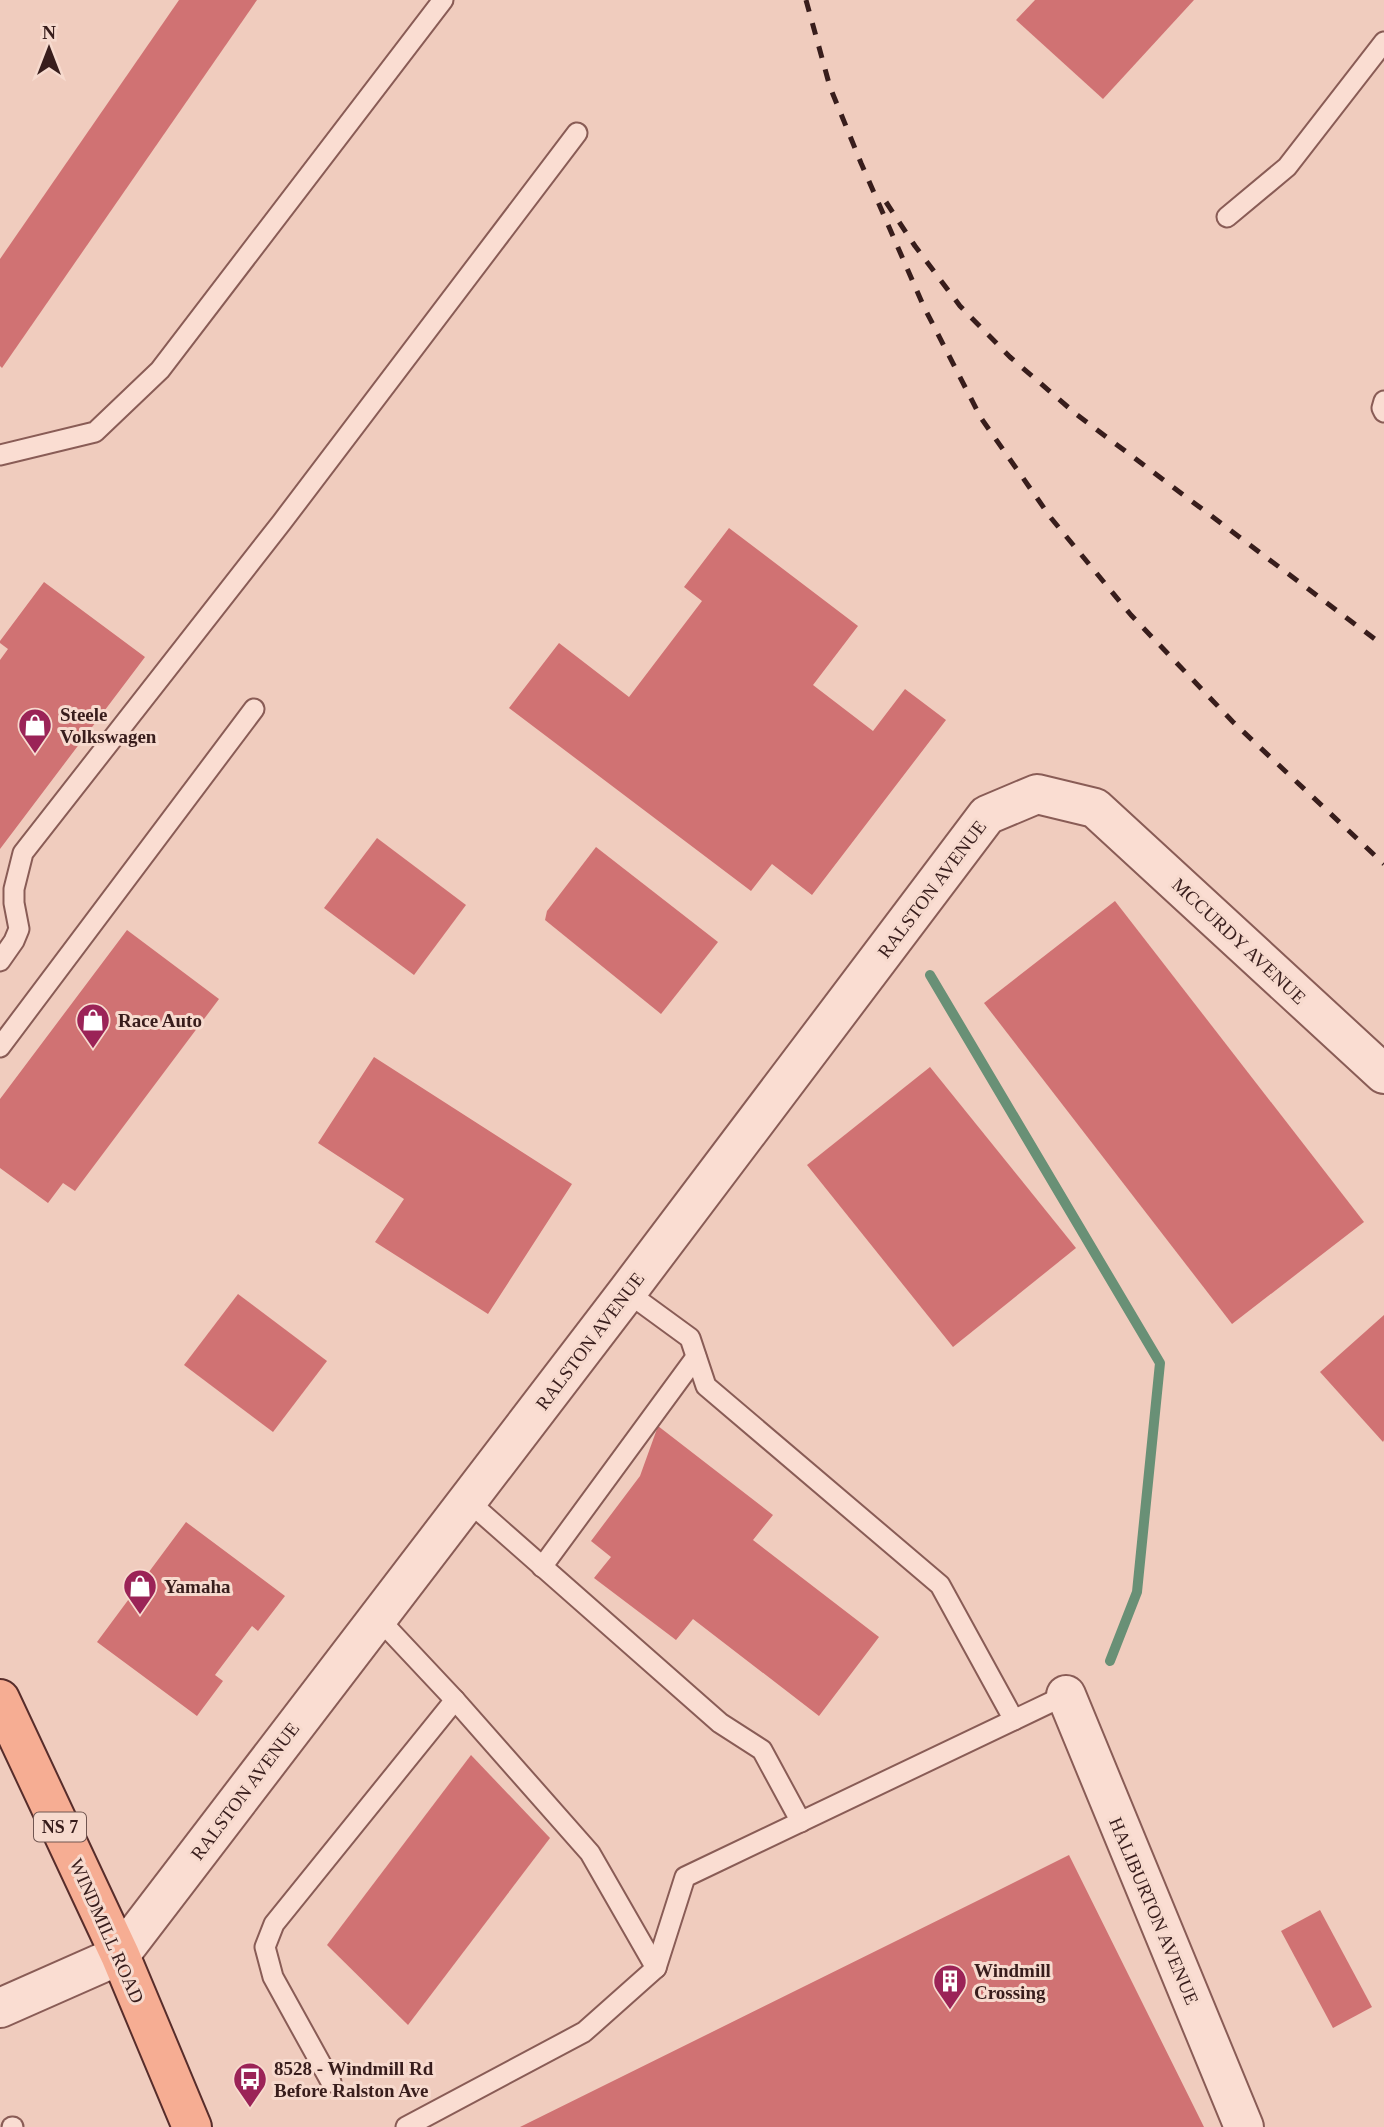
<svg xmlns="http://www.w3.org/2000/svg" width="1384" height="2127" viewBox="0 0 1384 2127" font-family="'Times New Roman',serif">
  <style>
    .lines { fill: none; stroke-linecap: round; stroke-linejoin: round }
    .stream { stroke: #699076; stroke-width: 10 }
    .building { fill: #d07273 }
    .lane-casing { stroke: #895c56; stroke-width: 23 }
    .street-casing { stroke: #895c56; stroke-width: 42 }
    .primary-casing { stroke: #572d2b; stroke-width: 42 }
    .lane { stroke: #faddd2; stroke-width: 19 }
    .street { stroke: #faddd2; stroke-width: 38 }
    .primary { stroke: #f6ad93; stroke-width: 38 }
    .rail { stroke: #381d1c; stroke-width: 5; stroke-dasharray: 12 12; stroke-linecap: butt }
    .labels { text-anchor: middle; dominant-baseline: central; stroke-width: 6; stroke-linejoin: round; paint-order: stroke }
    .shield { fill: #f7dace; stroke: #715651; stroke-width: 2 }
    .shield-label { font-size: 18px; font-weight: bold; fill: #381d1c }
    .poi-label { font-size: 19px; font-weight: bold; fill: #381d1c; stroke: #f7dace; text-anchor: start }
    .street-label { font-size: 19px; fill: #381d1c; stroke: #f7dace }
  </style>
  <rect width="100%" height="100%" fill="#f0ccbe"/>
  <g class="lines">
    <polyline class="stream" points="930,975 1160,1363 1137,1592 1110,1661"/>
  </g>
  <g class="building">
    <polygon points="179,0 257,0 2,368 0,366 0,259"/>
    <polygon points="1035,0 1194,0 1103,99 1016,20"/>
    <polygon points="729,528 858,626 813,685 873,731 905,689 946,720 812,895 772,864 751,891 509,708 559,643 629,697 702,601 684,587"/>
    <polygon points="44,582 145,657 0,849 0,660 8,649 0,643 0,641"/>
    <polygon points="377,838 466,905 414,975 324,908"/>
    <polygon points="596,847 718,942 661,1014 545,920 547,911"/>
    <polygon points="1115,901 1364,1222 1232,1324 984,1003"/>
    <polygon points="127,930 219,999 75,1191 63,1183 48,1203 0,1168 0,1099"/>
    <polygon points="374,1057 572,1184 488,1314 375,1242 404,1199 318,1143"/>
    <polygon points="930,1067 1076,1248 953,1347 807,1165"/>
    <polygon points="238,1294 327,1361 273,1432 184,1365"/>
    <polygon points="1384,1315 1384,1440 1383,1442 1320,1372"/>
    <polygon points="658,1426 773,1515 753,1540 879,1637 819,1716 693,1619 676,1640 594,1578 611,1557 591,1541 640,1476"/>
    <polygon points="186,1522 285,1596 258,1631 252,1626 215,1675 223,1681 197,1716 97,1642"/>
    <polygon points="471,1755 550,1838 408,2025 327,1945"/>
    <polygon points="1069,1855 1204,2127 520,2127 987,1896"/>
    <polygon points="1320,1910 1372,2007 1333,2028 1281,1931"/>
  </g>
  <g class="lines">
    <g class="lane-casing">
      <g id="lane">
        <polyline points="1227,217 1287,167 1384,42"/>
        <polyline points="1384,401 1382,408 1384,412"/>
        <polyline points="0,455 95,432 160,370 443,0"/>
        <polyline points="0,961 14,941 19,929 14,903 14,889 23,853 282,522 577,133"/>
        <polyline points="0,1047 254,709"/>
        <polyline points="627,1292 690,1338 706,1386 940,1585 1014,1720"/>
        <polyline points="468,1501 720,1723 762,1750 801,1822"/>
        <polyline points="542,1567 696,1357"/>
        <polyline points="455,1700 590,1853 656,1968"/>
        <polyline points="331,2082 273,1977 265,1947 274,1924 455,1700 378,1618"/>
        <polyline points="12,2127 13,2127"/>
        <polyline points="406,2127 584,2032 656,1968 685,1877 1066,1695"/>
      </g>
    </g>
    <g class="street-casing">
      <g id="street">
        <polyline points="1066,1695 1244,2127"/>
        <polyline points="0,2008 120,1955 627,1292 987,815 1037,794 1095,808 1384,1074"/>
      </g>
    </g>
    <g class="primary-casing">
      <polyline id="primary" points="0,1699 120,1955 192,2127"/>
    </g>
    <use href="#lane" class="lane"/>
    <use href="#street" class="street"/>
    <use href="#primary" class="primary"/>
    <g class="rail">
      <polyline points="806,0 830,87 861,163 924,307 981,418 1051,518 1131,615 1233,722 1384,864"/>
      <polyline points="886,202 915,246 960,306 1010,357 1076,414 1384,646"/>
    </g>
  </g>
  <defs>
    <g id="shop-pin" transform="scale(1.75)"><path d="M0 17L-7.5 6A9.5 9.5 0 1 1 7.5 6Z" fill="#9b2357" stroke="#f7dace"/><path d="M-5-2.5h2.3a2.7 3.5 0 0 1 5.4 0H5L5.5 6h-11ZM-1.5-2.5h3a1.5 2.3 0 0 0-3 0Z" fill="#fff"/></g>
    <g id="building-pin" transform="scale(1.75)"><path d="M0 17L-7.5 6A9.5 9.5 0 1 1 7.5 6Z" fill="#9b2357" stroke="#f7dace"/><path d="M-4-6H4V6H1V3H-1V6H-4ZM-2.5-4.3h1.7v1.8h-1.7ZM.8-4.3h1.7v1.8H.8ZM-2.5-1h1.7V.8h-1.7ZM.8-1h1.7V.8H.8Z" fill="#fff"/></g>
    <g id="bus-pin" transform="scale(1.75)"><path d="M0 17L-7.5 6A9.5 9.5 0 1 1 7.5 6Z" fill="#9b2357" stroke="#f7dace"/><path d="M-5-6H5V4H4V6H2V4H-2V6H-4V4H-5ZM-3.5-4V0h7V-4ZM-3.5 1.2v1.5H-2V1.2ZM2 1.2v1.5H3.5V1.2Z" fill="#fff"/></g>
  </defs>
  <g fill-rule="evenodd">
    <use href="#shop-pin" x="35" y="725"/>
    <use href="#shop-pin" x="93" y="1020"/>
    <use href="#shop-pin" x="140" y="1586"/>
    <use href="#building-pin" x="950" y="1981"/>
    <use href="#bus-pin" x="250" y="2079"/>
  </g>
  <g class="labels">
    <rect class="shield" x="34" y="1812.5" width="52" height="29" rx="5"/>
    <g class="shield-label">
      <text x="60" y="1827">NS 7</text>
    </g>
    <g class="poi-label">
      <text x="60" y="714">Steele<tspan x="60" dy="22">Volkswagen</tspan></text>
      <text x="118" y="1020">Race Auto</text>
      <text x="164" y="1586">Yamaha</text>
      <text x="974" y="1970">Windmill<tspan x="974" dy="22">Crossing</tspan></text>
      <text x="274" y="2068">8528 - Windmill Rd<tspan x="274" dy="22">Before Ralston Ave</tspan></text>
    </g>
    <g class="street-label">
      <text transform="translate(932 889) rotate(-53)">RALSTON AVENUE</text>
      <text transform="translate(1239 941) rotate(43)">MCCURDY AVENUE</text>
      <text transform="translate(590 1341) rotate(-53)">RALSTON AVENUE</text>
      <text transform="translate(245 1791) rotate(-53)">RALSTON AVENUE</text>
      <text transform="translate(1154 1911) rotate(67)">HALIBURTON AVENUE</text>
      <text transform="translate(107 1931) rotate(66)">WINDMILL ROAD</text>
    </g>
  </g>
  <g transform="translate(49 49)" stroke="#f7dace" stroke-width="5" paint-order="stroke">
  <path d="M0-5L12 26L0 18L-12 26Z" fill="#381d1c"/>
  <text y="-10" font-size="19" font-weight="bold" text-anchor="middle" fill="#381d1c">N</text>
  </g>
</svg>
